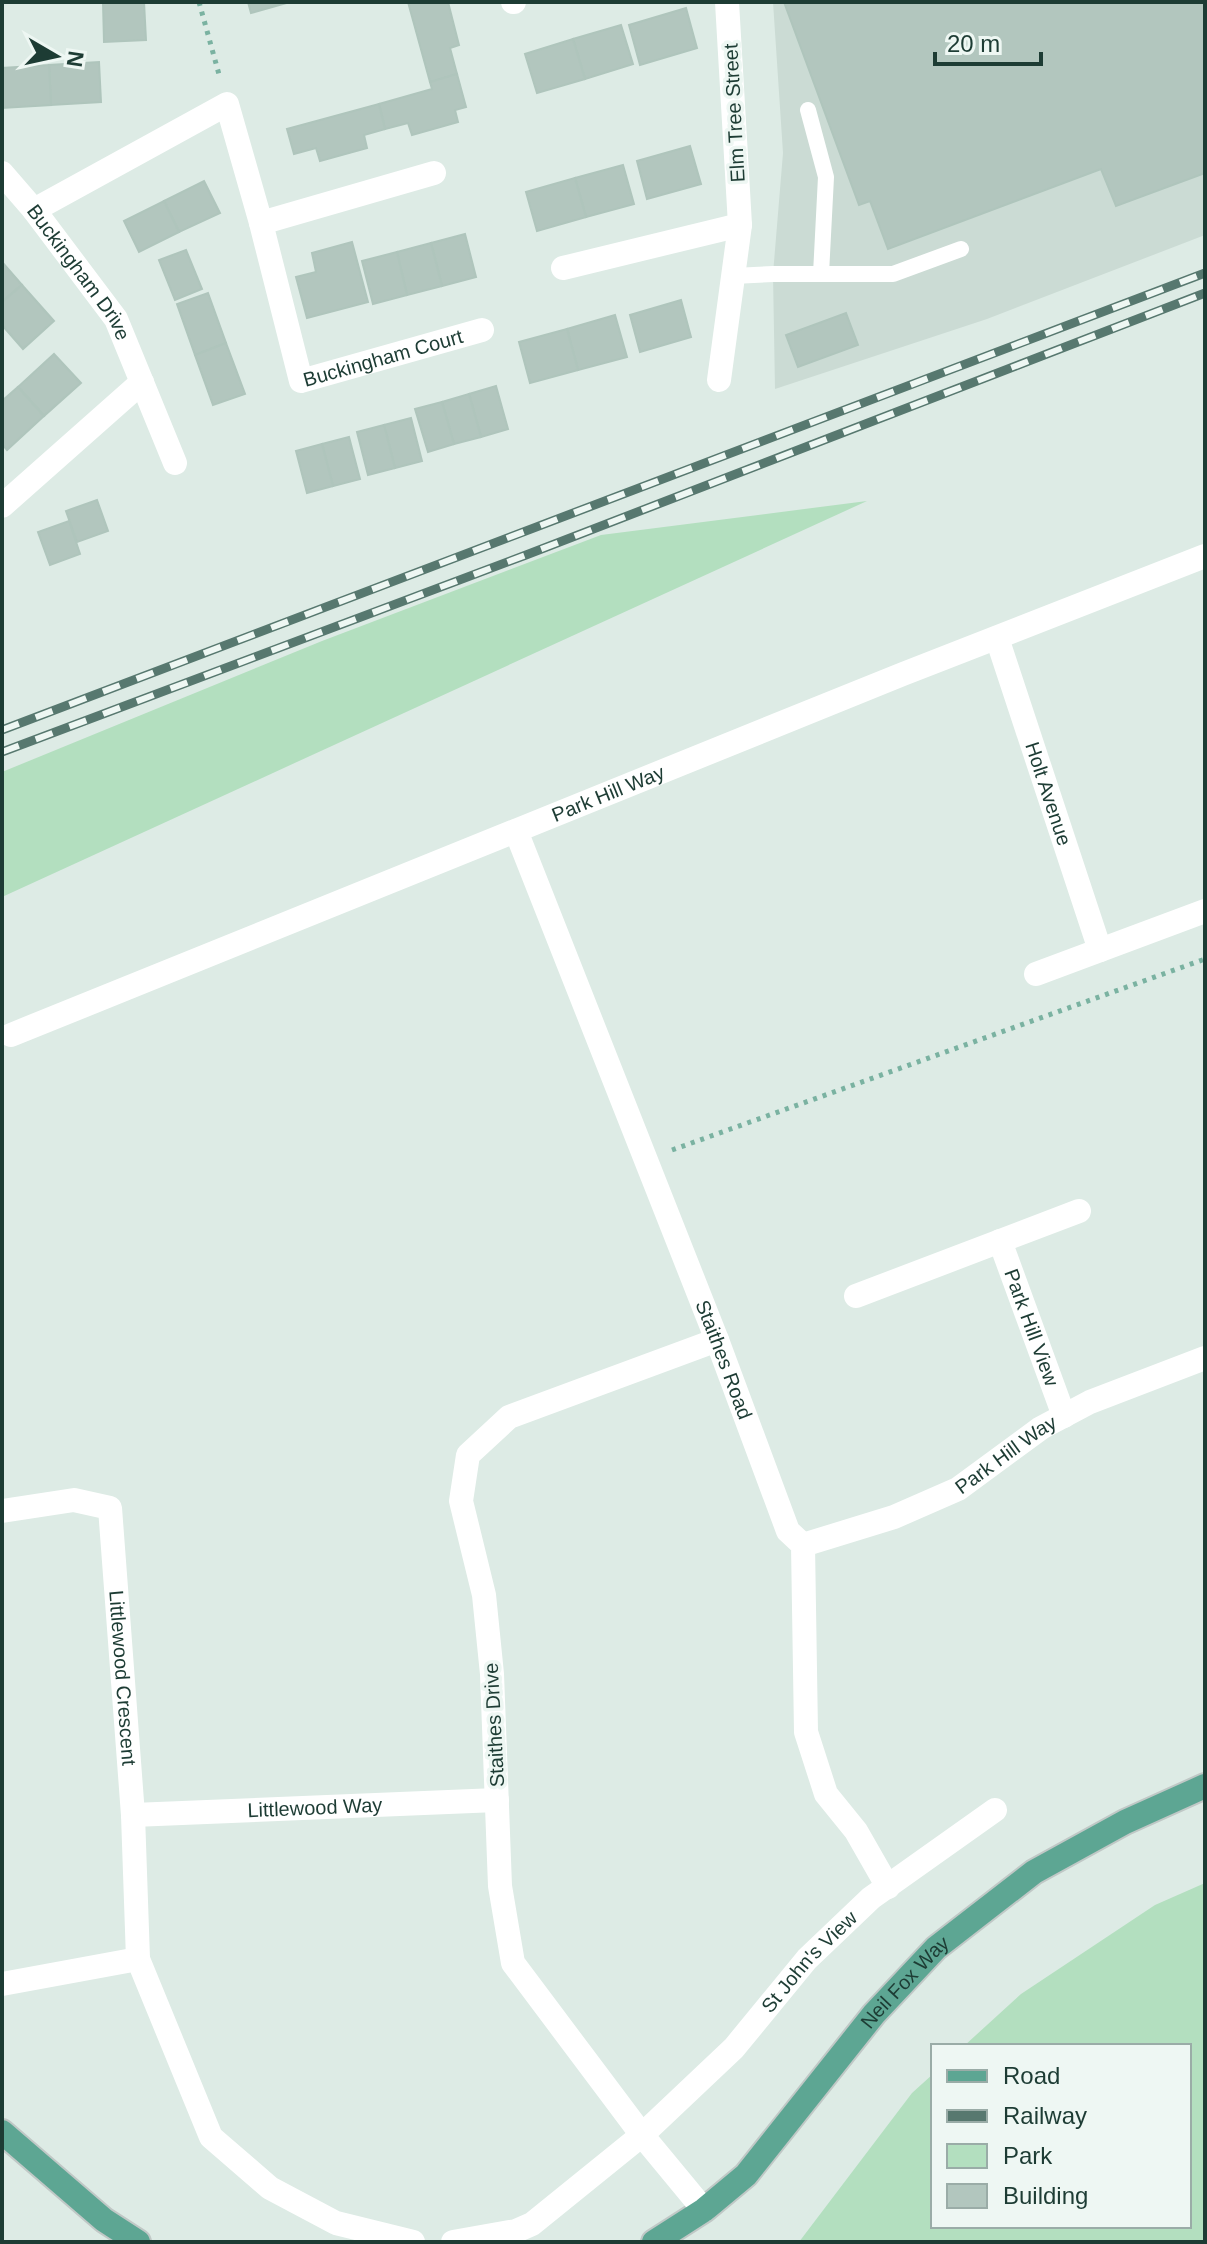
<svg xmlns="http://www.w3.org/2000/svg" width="1207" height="2244" viewBox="0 0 1207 2244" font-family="Arial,sans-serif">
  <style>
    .built { fill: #cbdbd4 }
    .green { fill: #b3dfbf }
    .building { fill: #b2c6be; stroke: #afc5bc; stroke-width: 2 }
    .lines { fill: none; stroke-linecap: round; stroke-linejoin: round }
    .primary-casing { stroke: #c0c8c6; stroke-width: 28 }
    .path { stroke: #7ab2a1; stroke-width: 5; stroke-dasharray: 4 6; stroke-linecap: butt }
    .lane { stroke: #fff; stroke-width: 16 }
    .street { stroke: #fff; stroke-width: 24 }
    .primary { stroke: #5da693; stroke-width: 24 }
    .rail-casing { stroke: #57786f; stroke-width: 9 }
    .rail { stroke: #eef7f3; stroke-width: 6; stroke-dasharray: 18; stroke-linecap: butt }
    .labels { text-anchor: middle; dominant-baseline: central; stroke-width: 7; stroke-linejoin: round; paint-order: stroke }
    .street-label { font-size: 20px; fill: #1d3c34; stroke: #eef7f3 }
  </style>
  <rect width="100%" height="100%" fill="#ddebe5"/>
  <polygon class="built" points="773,2 1205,2 1205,235 987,319 775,389 773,274 783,153"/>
  <g class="green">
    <polygon points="867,501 832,517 2,897 2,772 322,641 601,535"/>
    <polygon points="1205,1883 1205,2242 799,2242 912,2093 933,2074 933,2226 1189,2226 1189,2046 964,2046 1021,1994 1155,1905"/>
  </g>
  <g class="building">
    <polygon points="103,2 144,2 146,40 104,42"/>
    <polygon points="248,2 290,2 251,13"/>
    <polygon points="408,2 448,2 459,45 450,48 457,74 430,82"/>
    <polygon points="784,2 1205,2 1205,173 1116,206 1101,169 888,249 870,201 859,205"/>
    <polygon points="686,8 697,48 640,65 629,25"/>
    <polygon points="621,25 633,64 585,79 573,39"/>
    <polygon points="573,39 585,79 537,93 525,54"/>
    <polygon points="99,62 101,102 51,105 49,65"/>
    <polygon points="49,65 51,105 2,108 2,68"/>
    <polygon points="457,74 466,107 455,110 458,122 412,135 408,123 385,129 379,104 432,89 430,82"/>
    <polygon points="379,104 385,129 364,135 367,148 320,161 316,148 294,154 287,129"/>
    <polygon points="690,146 701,184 647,199 637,161"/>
    <polygon points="623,165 634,204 586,217 575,178"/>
    <polygon points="575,178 586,217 537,231 526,192"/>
    <polygon points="204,181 220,213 179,232 164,201"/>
    <polygon points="164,201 179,232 139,252 124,221"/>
    <polygon points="465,234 476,277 442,286 431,243"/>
    <polygon points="352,242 368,302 307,318 296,277 316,272 312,253"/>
    <polygon points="431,243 442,286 407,295 397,252"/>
    <polygon points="186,250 202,289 175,300 159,260"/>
    <polygon points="397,252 407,295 373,304 362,261"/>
    <polygon points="2,262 22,285 2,302"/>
    <polygon points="22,285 54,321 23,349 2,325 2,302"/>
    <polygon points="208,293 226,343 195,355 177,304"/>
    <polygon points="681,300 691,337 640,352 630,315"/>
    <polygon points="846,313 858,345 798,367 786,335"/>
    <polygon points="615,315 627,357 578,370 567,329"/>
    <polygon points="567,329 578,370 530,383 519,342"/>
    <polygon points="226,343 245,394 213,405 195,355"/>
    <polygon points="54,354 81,383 44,416 18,387"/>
    <polygon points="496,386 508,429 481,437 469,394"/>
    <polygon points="18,387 44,416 7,450 2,444 2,401"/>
    <polygon points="469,394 481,437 454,444 442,402"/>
    <polygon points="442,402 454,444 428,452 415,409"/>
    <polygon points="411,418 422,461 395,468 384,425"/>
    <polygon points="384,425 395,468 368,475 357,432"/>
    <polygon points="349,437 360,479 333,486 322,444"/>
    <polygon points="322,444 333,486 307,493 296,451"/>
    <polygon points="97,500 108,531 77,542 66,511"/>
    <polygon points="69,521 80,554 50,565 38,532"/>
  </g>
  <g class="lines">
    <g class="primary-casing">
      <g id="primary">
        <polyline points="2,2132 104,2220 138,2242"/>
        <path id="s11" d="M654,2242L704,2210L746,2175L874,2014L936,1948L1034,1872L1125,1822L1205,1786"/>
      </g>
    </g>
    <g class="path">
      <polyline points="199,2 220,78"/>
      <polyline points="672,1150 1205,959"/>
    </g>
    <g class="lane">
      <polyline points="808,110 826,177 821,274"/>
      <polyline points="733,276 773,274 893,274 961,249"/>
    </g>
    <g class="street">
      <polyline points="513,2 514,2"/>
      <path id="s1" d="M2,173L34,210L116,319L175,463"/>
      <path id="s2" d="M34,210L227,104L261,223L301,381L482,330"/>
      <polyline points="261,223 434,173"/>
      <polyline points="563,268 740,225"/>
      <polyline points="719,380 740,225 727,2"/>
      <polyline points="2,506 142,382"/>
      <path id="s3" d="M997,638L1100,950"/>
      <path id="s4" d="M516,831L717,1340L788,1531L803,1545L806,1732L826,1794L856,1831L888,1887"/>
      <polyline points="1036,974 1205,911"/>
      <path id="s5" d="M11,1035L903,674L1205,556"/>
      <path id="s6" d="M1000,1241L1064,1416"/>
      <polyline points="856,1296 1079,1211"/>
      <path id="s7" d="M2,1511L74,1500L110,1508L133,1815L138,1959L211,2137L270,2188L336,2223L413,2242"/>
      <path id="s8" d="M803,1545L894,1517L958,1489L1041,1428L1090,1402L1205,1358"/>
      <path id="s9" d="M133,1815L497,1800"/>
      <polyline points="2,1984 138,1959"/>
      <polyline points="704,2210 642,2135 513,1963 500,1886 492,1674 484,1595 461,1501 468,1455 509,1417 717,1340"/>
      <path id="s10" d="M453,2242L516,2231L532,2224L642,2135L734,2048L807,1959L871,1898L995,1810"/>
    </g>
    <use href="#primary" class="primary"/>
    <g class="rail-casing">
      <g id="rail">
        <polyline points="2,730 1205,273"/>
        <polyline points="2,752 526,555 1205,293"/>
      </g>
    </g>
    <use href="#rail" class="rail"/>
  </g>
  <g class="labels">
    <g class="street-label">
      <text transform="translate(734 113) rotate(-93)">Elm Tree Street</text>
      <text stroke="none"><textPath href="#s1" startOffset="126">Buckingham Drive</textPath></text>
      <text stroke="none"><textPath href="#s2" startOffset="592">Buckingham Court</textPath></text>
      <text stroke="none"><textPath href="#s5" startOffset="644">Park Hill Way</textPath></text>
      <text stroke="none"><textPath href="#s3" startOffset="164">Holt Avenue</textPath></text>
      <text stroke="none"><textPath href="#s6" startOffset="92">Park Hill View</textPath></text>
      <text stroke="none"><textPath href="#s4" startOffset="568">Staithes Road</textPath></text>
      <text stroke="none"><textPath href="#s8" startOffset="224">Park Hill Way</textPath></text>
      <text stroke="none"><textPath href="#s7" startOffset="280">Littlewood Crescent</textPath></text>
      <text transform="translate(494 1725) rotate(-93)">Staithes Drive</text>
      <text stroke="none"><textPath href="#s9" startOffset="182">Littlewood Way</textPath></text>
      <text stroke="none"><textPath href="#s10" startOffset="464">St John's View</textPath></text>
      <text stroke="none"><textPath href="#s11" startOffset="364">Neil Fox Way</textPath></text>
    </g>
  </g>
  <rect width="1207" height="2244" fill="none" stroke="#1d3c34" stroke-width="8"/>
  <rect x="931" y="2044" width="260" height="184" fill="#eef7f3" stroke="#9aaca7" stroke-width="2"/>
  <rect x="947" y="2070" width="40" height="12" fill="#5da693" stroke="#9aaca7" stroke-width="2"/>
  <text x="1003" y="2084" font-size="24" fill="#1d3c34">Road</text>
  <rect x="947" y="2110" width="40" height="12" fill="#57786f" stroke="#9aaca7" stroke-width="2"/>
  <text x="1003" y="2124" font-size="24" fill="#1d3c34">Railway</text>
  <rect x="947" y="2144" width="40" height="24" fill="#b3dfbf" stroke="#9aaca7" stroke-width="2"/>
  <text x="1003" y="2164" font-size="24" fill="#1d3c34">Park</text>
  <rect x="947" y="2184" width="40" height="24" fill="#b2c6be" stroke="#9aaca7" stroke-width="2"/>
  <text x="1003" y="2204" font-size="24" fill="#1d3c34">Building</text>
  <g transform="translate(56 56) rotate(99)" stroke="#eef7f3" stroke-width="6" paint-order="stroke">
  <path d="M0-6L14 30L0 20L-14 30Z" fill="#1d3c34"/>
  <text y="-12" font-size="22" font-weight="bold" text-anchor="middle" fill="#1d3c34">N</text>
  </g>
  <path d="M935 52v12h106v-12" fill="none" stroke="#1d3c34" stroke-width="4"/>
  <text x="947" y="52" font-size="24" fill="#1d3c34" stroke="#eef7f3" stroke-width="6" paint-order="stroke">20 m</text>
</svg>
